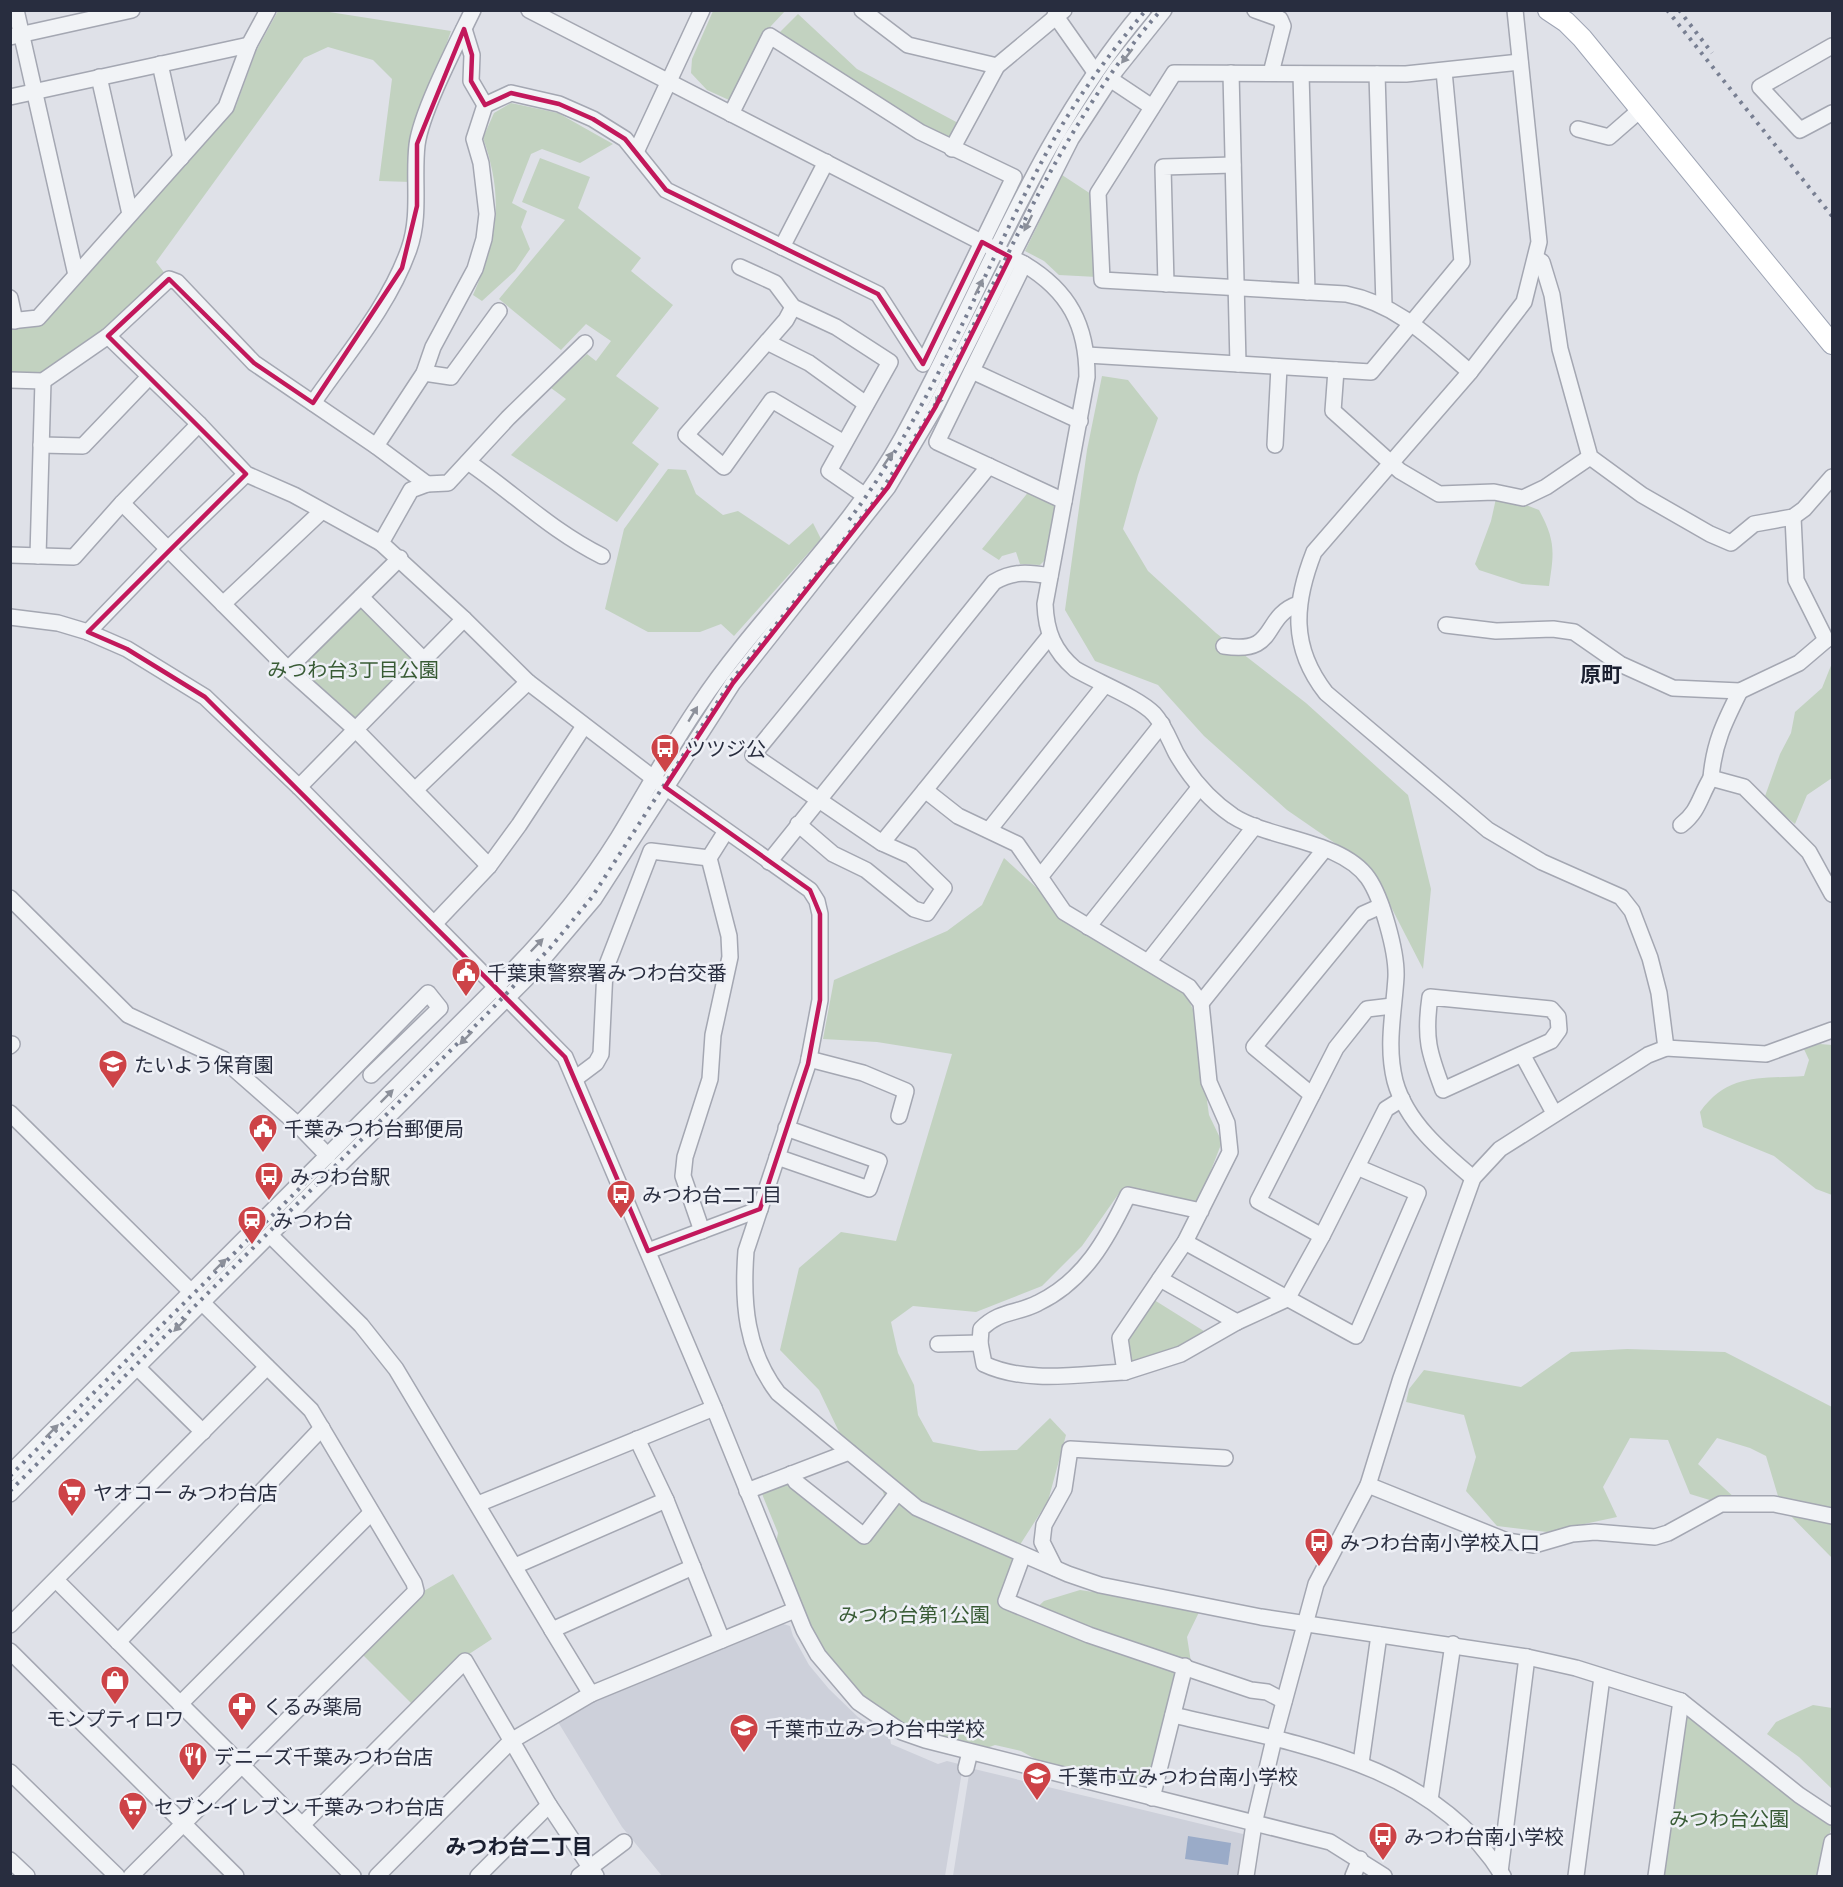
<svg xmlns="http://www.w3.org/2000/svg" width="1843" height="1887" viewBox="0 0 1843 1887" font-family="Ubuntu,'Noto Sans JP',sans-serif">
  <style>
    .built { fill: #cdd0da }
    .green { fill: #c2d2c0 }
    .water { fill: #9aabc8 }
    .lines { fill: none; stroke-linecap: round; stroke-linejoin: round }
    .minor-casing { stroke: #a4a7b2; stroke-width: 18 }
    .major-casing { stroke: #9ea4b4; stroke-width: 22 }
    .minor { stroke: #f1f3f6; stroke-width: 15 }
    .major { stroke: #fff; stroke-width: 20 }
    .rail { stroke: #787f92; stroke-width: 4; stroke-dasharray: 3 6; stroke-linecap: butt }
    .oneway { fill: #8c909a }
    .marked { fill: none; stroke: #c2185b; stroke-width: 4.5; stroke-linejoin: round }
    .labels { text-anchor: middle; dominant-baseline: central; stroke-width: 5; stroke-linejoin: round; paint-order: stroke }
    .park-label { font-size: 20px; fill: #385b35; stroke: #eef0f6 }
    .poi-label { font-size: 20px; fill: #282d3f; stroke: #eef0f6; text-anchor: start }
    .neighbourhood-label { font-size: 21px; font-weight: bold; fill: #1a1f30; stroke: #eef0f6 }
  </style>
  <rect width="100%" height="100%" fill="#dfe1e8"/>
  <g class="built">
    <polygon points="780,1623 790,1626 793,1636 809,1665 829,1689 858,1717 890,1738 891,1744 938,1764 947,1761 963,1765 945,1876 662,1876 622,1827 558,1722 600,1697"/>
    <polygon points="970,1768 1247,1835 1241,1876 953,1876"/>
  </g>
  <g class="green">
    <polygon points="278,11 323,11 451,31 413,141 411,182 379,181 392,79 373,60 328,47 304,58 156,262 166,275 106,332 42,375 11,374 11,328 42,324 236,106 256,51"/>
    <polygon points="713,11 785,11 771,26 735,97 729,100 707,90 691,73 692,59"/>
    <polygon points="798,14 857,69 960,124 950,143 779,33"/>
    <path d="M511,103L558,113L613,144L580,163L542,149L531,154L512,203L527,211L521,227L530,249L515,271L482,301L473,295C498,239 504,197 483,138L494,113Z"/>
    <polygon points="540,158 590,177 578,208 641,258 631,271 673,305 616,376 659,408 632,443 659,464 617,522 511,455 566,399 551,388 587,354 596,361 611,341 586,324 561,350 499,299 565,220 522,202"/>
    <polygon points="1062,175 1094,196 1097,277 1059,275 1044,261 1025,251"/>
    <polygon points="1102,376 1128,380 1158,418 1138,475 1123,529 1148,571 1216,633 1306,703 1408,795 1431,889 1423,969 1371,868 1287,810 1204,736 1158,685 1095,661 1065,610 1087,450"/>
    <polygon points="668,469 686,470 696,494 723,515 738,511 789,545 813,523 821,539 734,636 721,624 700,632 648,632 605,609 624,529"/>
    <polygon points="1030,490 1054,502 1056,506 1044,561 1040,565 1020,564 1016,552 1002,556 999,560 982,549"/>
    <path d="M1497,494L1539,510C1556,541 1554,553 1549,586L1522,584L1479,570L1475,564L1491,521Z"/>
    <polygon points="360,605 416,662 356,724 299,675 300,665"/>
    <polygon points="1832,663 1832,778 1807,795 1795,824 1764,799 1780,754 1791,733 1795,712 1822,688"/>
    <polygon points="1004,858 1068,916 1186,994 1195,1014 1209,1115 1222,1142 1197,1206 1122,1189 1082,1246 1042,1286 976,1312 913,1306 891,1322 898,1353 914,1385 918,1415 933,1442 980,1451 1017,1450 1050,1418 1066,1435 1048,1501 1014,1554 1020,1557 1002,1601 1031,1613 1044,1601 1080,1590 1201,1608 1187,1637 1191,1662 1182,1667 1153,1784 1144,1782 1143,1789 1037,1760 1021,1751 995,1745 981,1750 910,1729 856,1693 812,1636 776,1543 778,1533 760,1489 789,1478 865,1540 889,1510 882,1489 841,1436 819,1390 780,1350 799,1268 841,1232 896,1241 952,1054 877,1042 823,1039 834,980 947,931 982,905"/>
    <path d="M1820,1044L1832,1045V1195L1816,1189L1774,1156L1703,1127L1700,1112C1728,1073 1760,1079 1804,1076L1809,1060L1803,1047Z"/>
    <polygon points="1151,1298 1207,1333 1178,1353 1132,1367 1126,1338"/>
    <polygon points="1627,1349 1725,1352 1832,1407 1832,1558 1781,1506 1766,1456 1750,1448 1717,1438 1698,1464 1736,1499 1713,1501 1690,1494 1668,1440 1630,1438 1603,1487 1617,1517 1547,1532 1497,1526 1466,1491 1476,1457 1464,1415 1406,1402 1409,1389 1424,1370 1521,1387 1571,1352"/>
    <polygon points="453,1574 492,1639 466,1656 418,1703 411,1703 363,1655 363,1650 417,1595"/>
    <polygon points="1813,1705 1832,1708 1832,1789 1799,1757 1767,1734 1776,1722"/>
    <polygon points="1684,1710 1832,1823 1821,1876 1662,1876"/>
  </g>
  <polygon class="water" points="1188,1836 1231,1843 1228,1865 1185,1859"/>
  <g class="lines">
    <g class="minor-casing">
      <g id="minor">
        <polyline points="16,10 76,275"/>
        <path d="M529,10L1024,264C1069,291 1087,325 1087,377L1045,604C1046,632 1054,651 1075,669C1095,681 1139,698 1154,714C1164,725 1169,739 1176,753C1191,779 1208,799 1233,816C1271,840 1341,840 1368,878C1382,898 1397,952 1396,977C1394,1012 1386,1045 1395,1081C1406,1122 1442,1152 1473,1178"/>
        <polyline points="862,10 908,45 997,66"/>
        <polyline points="1255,10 1280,19 1283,26 1271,73"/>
        <polyline points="1055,15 1095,72"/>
        <polyline points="464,29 472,55 471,81 485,105 511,93 559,104 593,119 625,139 666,190 878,294 923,364 1014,177 920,132 770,36 731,114"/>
        <polyline points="10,37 132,10"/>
        <polyline points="1832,46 1760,87 1800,130 1832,113"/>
        <polyline points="160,64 181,158"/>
        <polyline points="1231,73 1238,364"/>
        <polyline points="1301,74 1307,292"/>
        <polyline points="1377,74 1384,305"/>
        <polyline points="99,77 130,214"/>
        <polyline points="1110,79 1152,107"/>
        <polyline points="10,97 249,45"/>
        <polyline points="1578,129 1609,137 1640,110"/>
        <polyline points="952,149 997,66 1064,10"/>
        <polyline points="636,152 702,10"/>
        <polyline points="782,247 826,162"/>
        <polyline points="1537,259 1542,262 1552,295 1560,349 1590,457 1642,495 1710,534 1731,543 1754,524 1793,517 1804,509 1832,477"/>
        <polyline points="1024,264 937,442 1064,501"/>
        <polyline points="740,267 775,283 793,307 836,327 890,362 829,471 864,495"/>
        <polyline points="1166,284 1163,167 1233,165"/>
        <polyline points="10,298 15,321"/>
        <polyline points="793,307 786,320 686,435 724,467 772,400 844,443"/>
        <polyline points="10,321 38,318 226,107 249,45 268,10"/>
        <polyline points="108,336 199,424 246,474 294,495 381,543"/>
        <polyline points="767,342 809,363 866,404"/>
        <polyline points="1087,355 1371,372 1462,262 1444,71"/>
        <polyline points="1336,370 1333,411 1400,471 1439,494 1494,492 1523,498 1546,487 1590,457"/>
        <polyline points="972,371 1080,421"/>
        <path d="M1470,372C1431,339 1397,304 1346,294L1102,280L1098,193L1174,73L1406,74L1520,62"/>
        <polyline points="424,373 451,377 499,311"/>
        <path d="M10,380L43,381L108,336L169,279L177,282L254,363L376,446L427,484L411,490L381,543L464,619L528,682L665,787L810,890L817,901L820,914V1000L808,1064L746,1251C742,1303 746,1351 778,1393L917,1508L1068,1574L1100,1585L1261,1617L1527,1657L1576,1668L1681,1701L1799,1795L1832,1817"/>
        <path d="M313,403C346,355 389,306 409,249C421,215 413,180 417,145C421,112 457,43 473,10"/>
        <polyline points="41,445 83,446 149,377"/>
        <polyline points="1275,445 1279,367"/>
        <polyline points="376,446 424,373 433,347 475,269 484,239 487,214 481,163 474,139 485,105"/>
        <path d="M468,462C515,494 550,530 602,556"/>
        <polyline points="427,484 448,483 508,418 585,343"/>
        <polyline points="122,503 288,669 354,728 489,866"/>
        <polyline points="1793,517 1796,580 1826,640"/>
        <polyline points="10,555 74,557 122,503 199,424"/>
        <polyline points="38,556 43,381"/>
        <polyline points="361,597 423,659"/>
        <polyline points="223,604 322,511"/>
        <polyline points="10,617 58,623 88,632 127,649 205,697 299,787 565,1057 714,1408 804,1630 818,1655 858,1702 902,1732 925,1740 1330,1842 1384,1876"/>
        <polyline points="1446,625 1496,631 1553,629 1574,632 1620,664 1673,688 1740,691 1799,663 1826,640"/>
        <polyline points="88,632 168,549 246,474"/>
        <path d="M1224,646C1279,655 1261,617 1298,604"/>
        <polyline points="288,669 400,558"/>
        <path d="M1740,691C1724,723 1714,743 1711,778L1744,787L1809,852L1832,894"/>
        <polyline points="299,787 464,619"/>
        <polyline points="415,790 528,682"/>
        <polyline points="925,790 958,816 1017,844 1040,877 1162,724"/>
        <polyline points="798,824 833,854 866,870 914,909 927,913 944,888 911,856 882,843 753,755 989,466"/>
        <path d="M1681,825C1699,811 1699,798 1711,778"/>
        <polyline points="989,830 1104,686"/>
        <polyline points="882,843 1049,637"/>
        <path d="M769,862L994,582C1013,571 1028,572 1050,576"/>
        <path d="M1040,877L1064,912L1189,987L1201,1003L1209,1082L1227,1123L1230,1152L1185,1242L1120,1338L1125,1372C1079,1374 1026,1384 984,1364L980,1343L981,1329C1000,1310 1017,1314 1038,1303C1084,1281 1107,1239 1128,1195L1201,1211"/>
        <polyline points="10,898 128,1015 223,1059 298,1125 328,1156"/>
        <polyline points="434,924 489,866 519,825 584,726"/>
        <polyline points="1088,927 1199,788"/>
        <polyline points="1148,962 1255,826"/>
        <polyline points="1201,1003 1324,850"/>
        <polyline points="10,1046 12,1044"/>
        <polyline points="1666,1048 1766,1054 1832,1030"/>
        <path d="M1522,1054L1551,1041L1559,1030L1558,1017L1551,1009L1430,997C1424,1038 1429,1053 1443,1090L1522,1054L1554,1113"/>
        <polyline points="809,1059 863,1073 906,1091 899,1116"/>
        <polyline points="576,1078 596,1063 601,1054 605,970 651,851 709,858"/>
        <polyline points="1312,1095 1254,1047 1363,914 1381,906"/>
        <polyline points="10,1113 311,1410 414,1583 416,1591 131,1876"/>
        <polyline points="298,1125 428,993 440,1008 371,1075"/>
        <polyline points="777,1157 869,1189 879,1161 786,1128"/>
        <polyline points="702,1231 683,1176 685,1157 710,1079 713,1035 730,957 729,936 709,858 726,831"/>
        <polyline points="271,1236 361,1325 396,1369 552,1630 693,1567"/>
        <polyline points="1322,1236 1258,1201 1336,1048 1367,1009 1392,1006"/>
        <polyline points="1185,1242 1356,1336 1418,1193 1357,1167"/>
        <polyline points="648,1251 760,1209"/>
        <polyline points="1160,1279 1237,1322 1287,1299 1322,1236 1386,1109 1402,1099"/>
        <polyline points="938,1344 980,1343"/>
        <polyline points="137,1367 203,1432"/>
        <polyline points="1125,1372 1181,1354 1237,1322"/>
        <polyline points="637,1439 666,1500 722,1640"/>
        <path d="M10,1473L514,969C553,929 588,886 618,838C645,794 670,747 699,705C761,612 848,536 902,438C981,295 1036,136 1143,10"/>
        <polyline points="791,1474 796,1482 864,1536 897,1493"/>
        <polyline points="1368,1485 1507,1541 1534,1545 1572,1534 1595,1532 1655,1537 1668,1533 1721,1504 1774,1504 1832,1516"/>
        <polyline points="747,1491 849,1452"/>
        <polyline points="10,1494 526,979 594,899 733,683 888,487 936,406 1071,139 1116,70 1164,10"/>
        <polyline points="478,1504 714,1408"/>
        <polyline points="1023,1555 1006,1601 1089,1635 1251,1690 1267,1692 1284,1701"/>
        <polyline points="515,1566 666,1500"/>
        <polyline points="1055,1568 1042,1542 1044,1525 1064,1489 1070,1449 1225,1458"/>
        <polyline points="56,1580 353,1876"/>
        <polyline points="10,1625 267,1367"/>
        <polyline points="552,1630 591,1694"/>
        <polyline points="118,1642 322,1428"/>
        <polyline points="10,1651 236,1876"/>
        <polyline points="180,1704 371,1513"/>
        <path d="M1173,1715C1292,1743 1432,1761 1503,1876"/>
        <polyline points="1361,1763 1379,1635"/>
        <polyline points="966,1768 970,1752"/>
        <polyline points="10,1772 117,1876"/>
        <polyline points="1152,1798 1185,1666"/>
        <polyline points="1430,1800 1453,1644"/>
        <polyline points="302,1825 465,1661 549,1805 596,1876"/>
        <polyline points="10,1860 27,1876"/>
        <polyline points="1500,1872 1527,1657"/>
        <polyline points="377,1876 511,1741 591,1694 795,1610"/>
        <polyline points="478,1876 549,1805"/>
        <polyline points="579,1876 624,1842"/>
        <path d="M1246,1876L1254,1824L1274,1739L1316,1584L1368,1485L1401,1378L1473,1178L1500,1149L1648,1055L1666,1048L1659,993L1650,958L1632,911L1621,897L1542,862L1488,830L1326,693C1290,647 1294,603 1314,552L1470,372L1524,302L1539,242L1515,10"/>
        <polyline points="1353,1876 1360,1859"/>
        <polyline points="1576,1876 1602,1677"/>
        <polyline points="1656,1876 1681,1701"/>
        <polyline points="1825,1876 1832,1842"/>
      </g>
    </g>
    <g class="major-casing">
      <polyline id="major" points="1548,10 1566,22 1582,38 1832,344"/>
    </g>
    <use href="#minor" class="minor"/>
    <use href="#major" class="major"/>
    <g class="rail">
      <polyline points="1667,10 1832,216"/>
      <polyline points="1679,10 1712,53"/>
      <path d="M849,520C938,402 986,259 1058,132C1083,89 1114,48 1146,10"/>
      <polyline points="10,1476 314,1174"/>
      <path d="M10,1491L487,1014L550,948L592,897L731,681L877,498L935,405C1002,270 1060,125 1161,10"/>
    </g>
  </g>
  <defs><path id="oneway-solid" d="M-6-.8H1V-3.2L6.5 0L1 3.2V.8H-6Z" transform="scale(1.5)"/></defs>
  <g class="oneway">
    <use href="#oneway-solid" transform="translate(1127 56) rotate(128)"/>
    <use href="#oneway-solid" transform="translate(1028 223) rotate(117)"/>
    <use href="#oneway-solid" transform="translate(979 287) rotate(-63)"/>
    <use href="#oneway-solid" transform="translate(940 397) rotate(116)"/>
    <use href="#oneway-solid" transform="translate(888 459) rotate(-56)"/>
    <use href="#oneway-solid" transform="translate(832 559) rotate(128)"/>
    <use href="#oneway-solid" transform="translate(693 714) rotate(-59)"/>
    <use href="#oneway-solid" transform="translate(537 945) rotate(-46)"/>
    <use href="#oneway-solid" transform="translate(466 1038) rotate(135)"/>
    <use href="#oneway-solid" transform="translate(387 1096) rotate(-45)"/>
    <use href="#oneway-solid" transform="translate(220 1265) rotate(-44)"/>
    <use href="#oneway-solid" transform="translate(180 1325) rotate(135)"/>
    <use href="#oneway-solid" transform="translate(52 1431) rotate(-45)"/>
  </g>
  <path class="marked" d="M464,29L472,55L471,81L485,105L511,93L559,104L593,119L625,139L666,190L878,294L923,364L982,242L1010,257L936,406L888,487L733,683L665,787L810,890L820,914V1000L808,1064L760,1209L648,1251L565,1057L205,697L127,649L88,632L246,474L108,336L169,279L254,363L313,403L402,268L417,206V144Z"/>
  <defs>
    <g id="bus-pin" transform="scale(1.5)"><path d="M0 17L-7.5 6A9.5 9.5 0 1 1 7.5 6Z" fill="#cd4347" stroke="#eef0f6"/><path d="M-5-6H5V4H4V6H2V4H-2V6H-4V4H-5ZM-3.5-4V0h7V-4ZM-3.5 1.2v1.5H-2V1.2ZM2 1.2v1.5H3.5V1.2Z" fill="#fff"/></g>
    <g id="civic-pin" transform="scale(1.5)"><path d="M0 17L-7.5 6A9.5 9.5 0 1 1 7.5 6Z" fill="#cd4347" stroke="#eef0f6"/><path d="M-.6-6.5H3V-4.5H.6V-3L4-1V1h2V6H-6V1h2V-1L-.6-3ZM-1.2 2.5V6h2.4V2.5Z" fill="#fff"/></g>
    <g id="school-pin" transform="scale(1.5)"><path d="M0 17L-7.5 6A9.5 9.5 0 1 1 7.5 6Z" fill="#cd4347" stroke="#eef0f6"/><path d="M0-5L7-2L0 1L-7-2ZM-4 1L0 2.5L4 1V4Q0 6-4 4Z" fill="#fff"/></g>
    <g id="station-pin" transform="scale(1.5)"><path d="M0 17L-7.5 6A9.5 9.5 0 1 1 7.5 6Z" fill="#cd4347" stroke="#eef0f6"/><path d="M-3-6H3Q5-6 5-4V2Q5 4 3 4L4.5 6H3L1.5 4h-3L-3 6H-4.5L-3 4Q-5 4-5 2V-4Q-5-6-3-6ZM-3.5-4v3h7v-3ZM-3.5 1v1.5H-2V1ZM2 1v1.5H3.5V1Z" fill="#fff"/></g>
    <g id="supermarket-pin" transform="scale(1.5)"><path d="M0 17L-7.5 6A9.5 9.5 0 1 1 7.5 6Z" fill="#cd4347" stroke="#eef0f6"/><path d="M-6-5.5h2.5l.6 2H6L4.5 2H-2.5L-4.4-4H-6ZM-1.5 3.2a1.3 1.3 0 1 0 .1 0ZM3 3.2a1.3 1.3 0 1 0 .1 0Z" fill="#fff"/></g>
    <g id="shop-pin" transform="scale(1.5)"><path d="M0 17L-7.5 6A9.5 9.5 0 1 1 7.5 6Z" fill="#cd4347" stroke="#eef0f6"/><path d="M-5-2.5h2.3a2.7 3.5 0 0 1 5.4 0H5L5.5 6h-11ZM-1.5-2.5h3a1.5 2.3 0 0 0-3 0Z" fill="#fff"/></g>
    <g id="pharmacy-pin" transform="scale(1.5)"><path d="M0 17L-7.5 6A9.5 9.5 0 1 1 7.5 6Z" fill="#cd4347" stroke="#eef0f6"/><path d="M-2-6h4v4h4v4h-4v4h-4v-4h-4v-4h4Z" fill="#fff"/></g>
    <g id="restaurant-pin" transform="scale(1.5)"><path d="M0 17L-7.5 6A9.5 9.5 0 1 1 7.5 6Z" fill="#cd4347" stroke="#eef0f6"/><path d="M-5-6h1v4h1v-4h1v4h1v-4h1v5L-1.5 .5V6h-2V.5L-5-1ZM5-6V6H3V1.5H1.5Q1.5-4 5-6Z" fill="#fff"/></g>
  </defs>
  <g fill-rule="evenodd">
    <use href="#bus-pin" x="665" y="748"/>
    <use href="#civic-pin" x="466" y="972"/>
    <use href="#school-pin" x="113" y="1064"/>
    <use href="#civic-pin" x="263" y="1128"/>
    <use href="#bus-pin" x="269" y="1176"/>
    <use href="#bus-pin" x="621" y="1194"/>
    <use href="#station-pin" x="252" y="1220"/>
    <use href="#supermarket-pin" x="72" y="1492"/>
    <use href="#bus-pin" x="1319" y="1542"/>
    <use href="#shop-pin" x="115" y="1680"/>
    <use href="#pharmacy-pin" x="242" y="1706"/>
    <use href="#school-pin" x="744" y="1728"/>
    <use href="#restaurant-pin" x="193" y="1756"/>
    <use href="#school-pin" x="1037" y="1776"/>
    <use href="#supermarket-pin" x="133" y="1806"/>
    <use href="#bus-pin" x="1383" y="1836"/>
  </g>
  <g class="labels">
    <g class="park-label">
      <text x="353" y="669">みつわ台3丁目公園</text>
      <text x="914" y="1614">みつわ台第1公園</text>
      <text x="1729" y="1818">みつわ台公園</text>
    </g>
    <g class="poi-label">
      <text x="686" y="748">ツツジ公</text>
      <text x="487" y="972">千葉東警察署みつわ台交番</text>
      <text x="134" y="1064">たいよう保育園</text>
      <text x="284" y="1128">千葉みつわ台郵便局</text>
      <text x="290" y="1176">みつわ台駅</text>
      <text x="642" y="1194">みつわ台二丁目</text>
      <text x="273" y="1220">みつわ台</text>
      <text x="93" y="1492">ヤオコー みつわ台店</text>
      <text x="1340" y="1542">みつわ台南小学校入口</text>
      <text x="263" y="1706">くるみ薬局</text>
      <text x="115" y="1718" text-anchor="middle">モンプティロワ</text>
      <text x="765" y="1728">千葉市立みつわ台中学校</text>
      <text x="214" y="1756">デニーズ千葉みつわ台店</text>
      <text x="1058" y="1776">千葉市立みつわ台南小学校</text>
      <text x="154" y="1806">セブン-イレブン 千葉みつわ台店</text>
      <text x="1404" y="1836">みつわ台南小学校</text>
    </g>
    <g class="neighbourhood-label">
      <text x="1601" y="674">原町</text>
      <text x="519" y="1846">みつわ台二丁目</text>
    </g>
  </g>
  <rect width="1843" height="1887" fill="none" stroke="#282d3f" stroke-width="24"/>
</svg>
